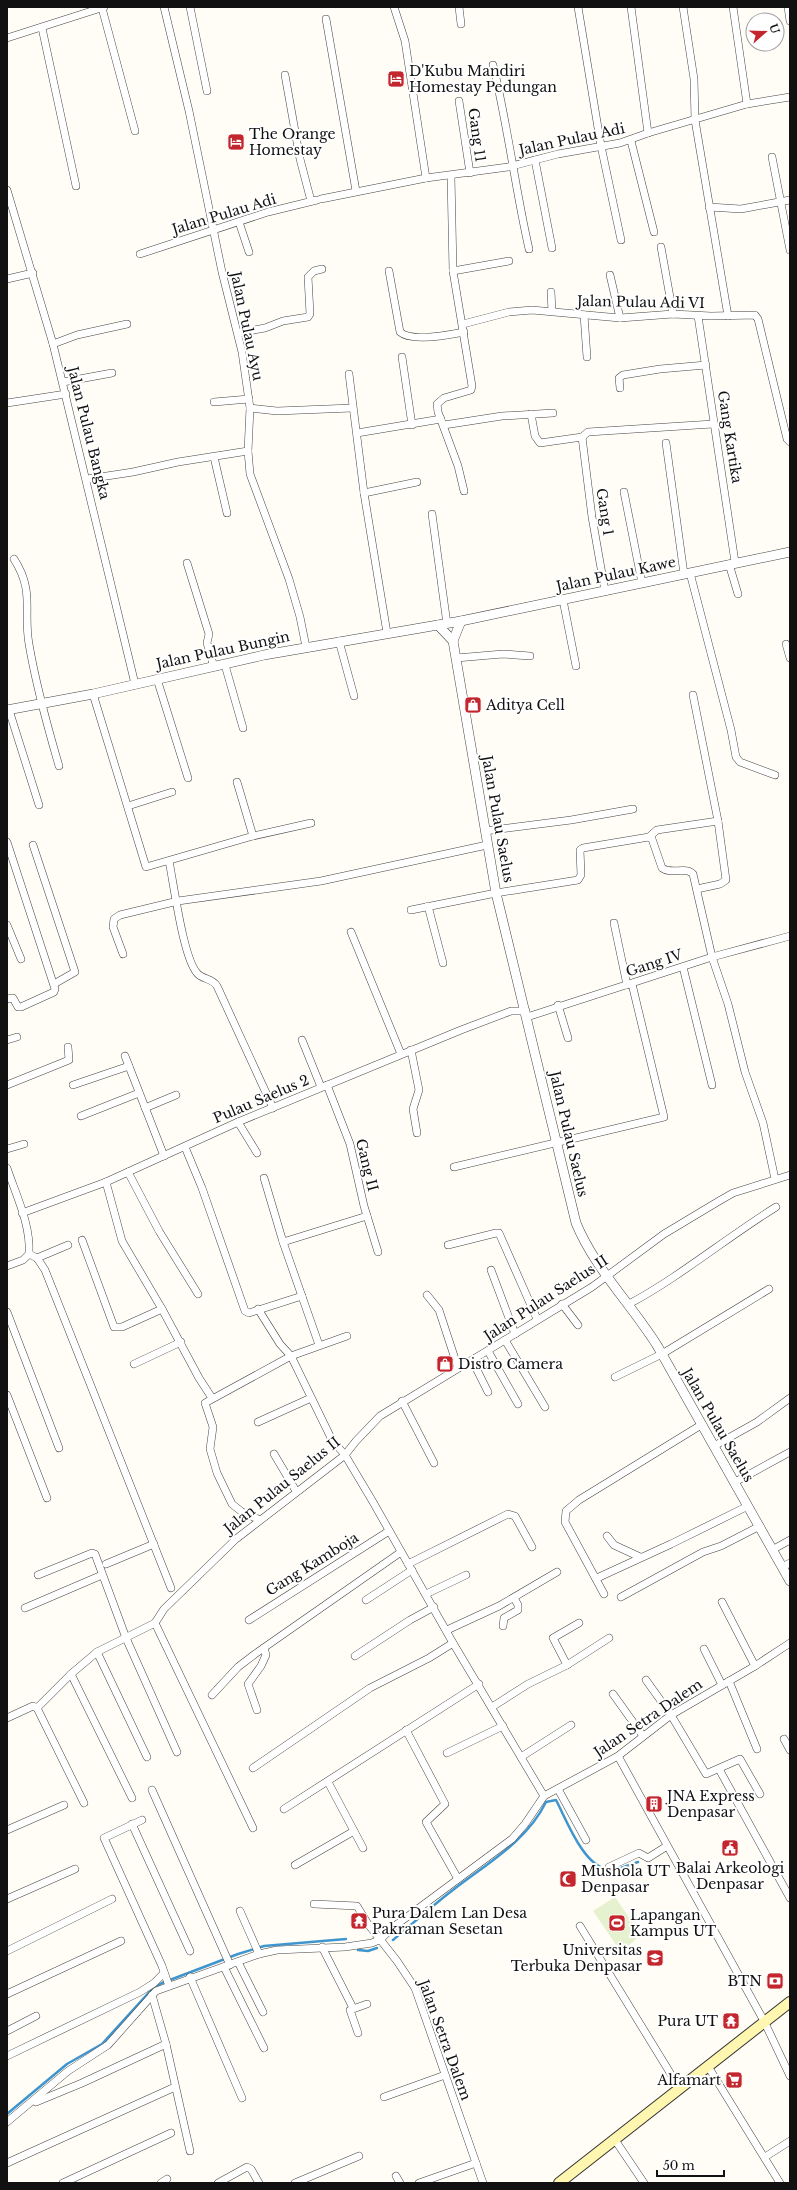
<svg xmlns="http://www.w3.org/2000/svg" width="797" height="2190" viewBox="0 0 797 2190" font-family="'Libre Baskerville',serif">
  <style>
    .pitch { fill: #e6f2cf }
    .lines { fill: none; stroke-linecap: round; stroke-linejoin: round }
    .stream { stroke: #3f96cf; stroke-width: 2.5 }
    .minor-casing { stroke: #444; stroke-width: 8 }
    .tertiary-casing { stroke: #444; stroke-width: 10 }
    .secondary-casing { stroke: #333; stroke-width: 12 }
    .minor { stroke: #fff; stroke-width: 7 }
    .tertiary { stroke: #fff; stroke-width: 9 }
    .secondary { stroke: #fff6b0; stroke-width: 10 }
    .labels { text-anchor: middle; dominant-baseline: central; stroke-width: 4; stroke-linejoin: round; paint-order: stroke }
    .poi-label { font-size: 14px; fill: #111; stroke: #fff; text-anchor: start }
    .street-label { font-size: 14px; fill: #111; stroke: #fff }
  </style>
  <rect width="100%" height="100%" fill="#fffdf5"/>
  <polygon class="pitch" points="615,1897 641,1935 621,1952 593,1911"/>
  <g class="lines">
    <g class="stream">
      <path d="M393,1940C412,1924 430,1908 449,1893C484,1865 526,1843 546,1802L556,1800C567,1821 583,1865 608,1870C616,1872 630,1864 638,1862"/>
      <polyline points="358,1950 368,1951 377,1948"/>
      <polyline points="7,2114 67,2064 102,2044 153,1988 162,1983 238,1954 264,1946 346,1939"/>
    </g>
    <g class="minor-casing">
      <g id="minor">
        <polyline points="164,7 189,111 222,272 242,352 250,408 248,451 250,474 289,579 300,617 306,647"/>
        <polyline points="190,7 207,91"/>
        <polyline points="394,7 405,41 426,178"/>
        <polyline points="459,7 461,24"/>
        <polyline points="578,7 601,146 621,240"/>
        <polyline points="631,7 648,133"/>
        <polyline points="683,7 694,79 695,120 728,316"/>
        <polyline points="733,7 747,104"/>
        <polyline points="788,7 790,21"/>
        <polyline points="102,8 135,131"/>
        <polyline points="326,19 356,191"/>
        <polyline points="42,28 76,186"/>
        <polyline points="7,38 104,7"/>
        <path d="M493,65C508,126 515,188 529,249"/>
        <polyline points="285,75 300,159 311,201"/>
        <polyline points="459,101 470,173"/>
        <polyline points="631,141 654,232"/>
        <polyline points="772,157 790,250"/>
        <polyline points="535,160 552,248"/>
        <polyline points="451,176 453,271 472,386 471,390 444,398 437,404 438,412 458,466 464,491"/>
        <polyline points="7,190 53,344 135,684"/>
        <polyline points="321,199 426,178 508,167 558,154 620,143 648,133 747,104 790,97"/>
        <polyline points="709,207 741,209 790,200"/>
        <polyline points="239,222 249,252"/>
        <polyline points="661,247 673,314"/>
        <polyline points="140,254 268,212 317,200"/>
        <path d="M389,271L400,332C411,342 449,335 464,332"/>
        <polyline points="453,271 509,261"/>
        <polyline points="610,275 620,318"/>
        <polyline points="7,279 33,273"/>
        <polyline points="551,292 552,311"/>
        <polyline points="584,315 587,357"/>
        <polyline points="698,316 735,562"/>
        <polyline points="463,324 509,312 532,310 620,318 673,314 711,316 755,315 758,319 787,439 790,442"/>
        <polyline points="238,333 265,328 283,321 308,317 310,314 308,277 314,271 322,269"/>
        <polyline points="53,344 77,335 127,324"/>
        <polyline points="402,357 412,425"/>
        <polyline points="349,374 364,493 387,633"/>
        <polyline points="63,382 112,373"/>
        <polyline points="620,388 619,378 623,375 660,369 706,365"/>
        <polyline points="214,402 249,399"/>
        <polyline points="7,403 66,394"/>
        <polyline points="250,408 277,411 352,408"/>
        <polyline points="531,414 535,436 540,443 582,437 588,432 713,424"/>
        <polyline points="444,425 502,416 553,413"/>
        <polyline points="357,433 441,419"/>
        <polyline points="582,437 592,517 605,591"/>
        <polyline points="666,443 684,574"/>
        <polyline points="214,457 227,513"/>
        <polyline points="87,479 133,472 178,462 248,451"/>
        <polyline points="624,492 642,583"/>
        <polyline points="364,493 417,482"/>
        <polyline points="432,514 447,624"/>
        <path d="M14,559C35,592 23,610 29,644C36,686 47,725 59,766"/>
        <polyline points="187,563 209,634 207,643 214,667"/>
        <polyline points="729,564 738,594"/>
        <polyline points="690,573 731,730 736,757 740,762 775,775"/>
        <polyline points="563,600 576,666"/>
        <polyline points="339,641 354,696"/>
        <polyline points="786,644 790,658"/>
        <polyline points="456,658 503,654 530,656"/>
        <polyline points="225,665 243,728"/>
        <polyline points="157,679 188,778"/>
        <polyline points="93,694 146,867 253,836 311,823"/>
        <polyline points="693,695 718,821 726,880 720,884 697,889"/>
        <polyline points="9,710 39,805"/>
        <polyline points="237,782 253,836"/>
        <polyline points="128,806 172,792"/>
        <polyline points="485,831 571,820 633,809"/>
        <path d="M649,837L652,839L662,868C671,875 686,866 693,874L712,957L728,1004L745,1072L763,1123L775,1179"/>
        <polyline points="7,842 55,989 54,992 21,1007 18,1007 13,998 7,999"/>
        <polyline points="33,845 75,972 54,984"/>
        <path d="M169,861C174,885 183,957 197,973C203,980 212,978 217,986L273,1108"/>
        <polyline points="428,906 443,963"/>
        <polyline points="411,910 496,893 578,880 581,875 580,850 583,848 649,837 657,830 718,821"/>
        <polyline points="614,923 627,985"/>
        <polyline points="7,925 21,959"/>
        <polyline points="351,932 401,1054"/>
        <polyline points="123,954 113,927 114,919 120,915 178,901 321,881 487,845"/>
        <polyline points="683,967 712,1085"/>
        <polyline points="558,1005 568,1038"/>
        <polyline points="527,1017 712,957 790,936"/>
        <polyline points="7,1040 17,1037"/>
        <polyline points="302,1040 321,1087"/>
        <polyline points="411,1050 419,1090 413,1109 417,1133"/>
        <polyline points="125,1056 164,1156"/>
        <polyline points="7,1085 69,1060 68,1047"/>
        <polyline points="73,1085 129,1066"/>
        <polyline points="327,1085 350,1144 364,1206 378,1252"/>
        <polyline points="145,1108 176,1095"/>
        <polyline points="81,1116 139,1093"/>
        <polyline points="238,1122 257,1153"/>
        <polyline points="185,1147 202,1188 245,1311 249,1313 302,1296"/>
        <polyline points="7,1149 24,1144"/>
        <polyline points="454,1167 664,1117 632,984"/>
        <path d="M7,1168C16,1195 31,1225 29,1254L23,1260L7,1266"/>
        <polyline points="128,1172 159,1231 198,1294"/>
        <polyline points="264,1178 283,1242 319,1345"/>
        <polyline points="106,1182 122,1241 162,1309 199,1378 212,1398"/>
        <polyline points="22,1213 106,1182 238,1122 461,1030 511,1011 526,1011"/>
        <polyline points="82,1240 114,1327 122,1327 162,1309"/>
        <polyline points="283,1242 367,1216"/>
        <polyline points="448,1245 496,1233 499,1233 537,1319"/>
        <polyline points="29,1254 37,1258 45,1270 171,1588"/>
        <polyline points="37,1258 68,1245"/>
        <polyline points="491,1270 515,1334"/>
        <polyline points="427,1295 439,1310 458,1368"/>
        <polyline points="562,1304 578,1325"/>
        <path d="M629,1304C681,1276 726,1238 776,1207"/>
        <polyline points="258,1309 280,1344 291,1356 332,1440 345,1455 373,1502 453,1643 544,1796"/>
        <polyline points="7,1312 59,1448"/>
        <polyline points="505,1340 545,1407"/>
        <polyline points="488,1351 518,1404"/>
        <polyline points="472,1360 488,1392"/>
        <polyline points="134,1364 181,1342"/>
        <polyline points="615,1377 662,1354 769,1289"/>
        <polyline points="7,1395 47,1498"/>
        <polyline points="402,1401 434,1463"/>
        <polyline points="258,1422 311,1398"/>
        <polyline points="714,1446 757,1422 790,1398"/>
        <polyline points="274,1454 296,1491"/>
        <polyline points="735,1482 790,1452"/>
        <polyline points="258,1519 242,1512 232,1504 217,1473 210,1449 213,1427 205,1403 291,1356 347,1336"/>
        <polyline points="607,1536 614,1545 640,1557"/>
        <polyline points="772,1550 790,1540"/>
        <polyline points="106,1564 154,1544"/>
        <polyline points="408,1564 508,1514 515,1516 532,1547"/>
        <polyline points="782,1567 790,1563"/>
        <polyline points="38,1575 92,1553 95,1554 126,1638 177,1752"/>
        <polyline points="597,1578 671,1544 748,1506"/>
        <polyline points="426,1594 466,1575"/>
        <polyline points="604,1594 565,1522 566,1511 579,1500 701,1425"/>
        <polyline points="621,1597 703,1552 721,1546 760,1526"/>
        <polyline points="366,1600 412,1570"/>
        <polyline points="722,1602 755,1666"/>
        <polyline points="25,1608 102,1575"/>
        <polyline points="249,1620 389,1531"/>
        <polyline points="155,1623 253,1828"/>
        <polyline points="503,1626 504,1618 518,1610 518,1605 514,1598"/>
        <polyline points="447,1630 499,1606 557,1572"/>
        <polyline points="704,1649 722,1685"/>
        <polyline points="97,1652 147,1757"/>
        <polyline points="355,1656 410,1620 434,1607"/>
        <polyline points="567,1665 553,1638 579,1623"/>
        <polyline points="71,1674 132,1798"/>
        <polyline points="646,1680 671,1715 706,1774 740,1759 760,1794"/>
        <polyline points="729,1681 757,1749"/>
        <polyline points="613,1694 643,1736"/>
        <polyline points="212,1695 238,1667 255,1654 401,1552"/>
        <polyline points="492,1707 528,1684 567,1665 609,1638"/>
        <polyline points="37,1708 71,1674 97,1652 155,1623 164,1609 236,1539 345,1455 356,1441 380,1416 592,1287 664,1234 719,1201 733,1193 790,1175"/>
        <polyline points="37,1708 84,1803"/>
        <polyline points="257,1710 248,1684 261,1666 266,1655 264,1648"/>
        <polyline points="7,1718 33,1706 37,1708"/>
        <polyline points="406,1730 445,1804 426,1822 458,1879"/>
        <polyline points="784,1739 790,1750"/>
        <polyline points="447,1753 503,1726"/>
        <polyline points="618,1756 764,2021 790,2076"/>
        <polyline points="521,1757 571,1725"/>
        <polyline points="253,1768 370,1688 429,1658 453,1643"/>
        <polyline points="719,1769 790,1898"/>
        <polyline points="328,1782 363,1848"/>
        <polyline points="558,1789 586,1840"/>
        <polyline points="152,1790 230,1965"/>
        <polyline points="284,1809 479,1684"/>
        <polyline points="142,1820 104,1838 162,1966 169,1986"/>
        <polyline points="132,1824 190,1951"/>
        <polyline points="7,1830 64,1805"/>
        <polyline points="295,1865 354,1831"/>
        <polyline points="609,1867 639,1853 648,1858 667,1846"/>
        <polyline points="7,1899 75,1869"/>
        <polyline points="314,1904 357,1906 368,1924 397,1961 415,1988 483,2183"/>
        <polyline points="240,1911 259,1954"/>
        <polyline points="580,1926 680,2089"/>
        <polyline points="322,1947 353,2008"/>
        <polyline points="7,1951 112,1899"/>
        <polyline points="238,1962 263,2012"/>
        <polyline points="224,1967 264,2048"/>
        <polyline points="190,1977 242,2098"/>
        <polyline points="7,1994 121,1941"/>
        <polyline points="152,1995 166,2044 190,2151"/>
        <polyline points="7,2031 36,2016"/>
        <polyline points="358,2033 350,2010 367,2004"/>
        <polyline points="7,2056 140,1992 154,1983 164,1973"/>
        <polyline points="709,2068 780,2183"/>
        <polyline points="384,2097 445,2075"/>
        <polyline points="36,2102 82,2083 166,2044"/>
        <polyline points="7,2122 68,2071 108,2045 156,1991 259,1954 277,1950 345,1947 372,1943 381,1939 392,1928 512,1839 525,1824 544,1796 618,1756 671,1715 755,1666 790,1643"/>
        <polyline points="615,2140 644,2183"/>
        <polyline points="765,2157 790,2141"/>
        <polyline points="7,2163 175,2087"/>
        <polyline points="396,2176 400,2183"/>
        <polyline points="63,2183 171,2133"/>
        <polyline points="161,2183 167,2179"/>
        <polyline points="218,2183 247,2167 251,2169 259,2183"/>
        <polyline points="295,2183 359,2156"/>
        <polyline points="419,2183 476,2163"/>
      </g>
    </g>
    <g class="tertiary-casing">
      <g id="tertiary">
        <path d="M438,625L453,641L496,893L576,1223C595,1269 632,1305 658,1347L790,1581"/>
        <polyline points="453,641 461,621"/>
        <polyline points="7,710 93,694 264,655 461,621 790,552"/>
      </g>
    </g>
    <g class="secondary-casing">
      <polyline id="secondary" points="559,2183 790,2002"/>
    </g>
    <use href="#minor" class="minor"/>
    <use href="#tertiary" class="tertiary"/>
    <use href="#secondary" class="secondary"/>
  </g>
  <defs>
    <g id="hotel-square" transform="scale(0.9)"><rect x="-9" y="-9" width="18" height="18" rx="4" fill="#c4262e" stroke="#fff"/><path d="M-6-4.5h1.5V1H6V5H4.5V3h-9V5H-6ZM-4 0a1.8 1.8 0 1 1 3.6 0ZM.5 0V-2.5h3Q6-2.5 6 0Z" fill="#fff"/></g>
    <g id="shop-square" transform="scale(0.9)"><rect x="-9" y="-9" width="18" height="18" rx="4" fill="#c4262e" stroke="#fff"/><path d="M-5-2.5h2.3a2.7 3.5 0 0 1 5.4 0H5L5.5 6h-11ZM-1.5-2.5h3a1.5 2.3 0 0 0-3 0Z" fill="#fff"/></g>
    <g id="building-square" transform="scale(0.9)"><rect x="-9" y="-9" width="18" height="18" rx="4" fill="#c4262e" stroke="#fff"/><path d="M-4-6H4V6H1V3H-1V6H-4ZM-2.5-4.3h1.7v1.8h-1.7ZM.8-4.3h1.7v1.8H.8ZM-2.5-1h1.7V.8h-1.7ZM.8-1h1.7V.8H.8Z" fill="#fff"/></g>
    <g id="civic-square" transform="scale(0.9)"><rect x="-9" y="-9" width="18" height="18" rx="4" fill="#c4262e" stroke="#fff"/><path d="M-.6-6.5H3V-4.5H.6V-3L4-1V1h2V6H-6V1h2V-1L-.6-3ZM-1.2 2.5V6h2.4V2.5Z" fill="#fff"/></g>
    <g id="mosque-square" transform="scale(0.9)"><rect x="-9" y="-9" width="18" height="18" rx="4" fill="#c4262e" stroke="#fff"/><path d="M3.5-4.9A6 6 0 1 0 3.5 4.9A5 5 0 1 1 3.5-4.9Z" fill="#fff"/></g>
    <g id="temple-square" transform="scale(0.9)"><rect x="-9" y="-9" width="18" height="18" rx="4" fill="#c4262e" stroke="#fff"/><path d="M0-6L5-2H3V0L6.5 2.5H4V6H1.5V3h-3V6H-4V2.5H-6.5L-3 0V-2H-5Z" fill="#fff"/></g>
    <g id="stadium-square" transform="scale(0.9)"><rect x="-9" y="-9" width="18" height="18" rx="4" fill="#c4262e" stroke="#fff"/><path d="M0-5a6.5 5 0 1 0 0 10a6.5 5 0 1 0 0-10ZM-3.5-1.8h7v3.6h-7Z" fill="#fff"/></g>
    <g id="university-square" transform="scale(0.9)"><rect x="-9" y="-9" width="18" height="18" rx="4" fill="#c4262e" stroke="#fff"/><path d="M0-5L7-2L0 1L-7-2ZM-4 1L0 2.5L4 1V4Q0 6-4 4Z" fill="#fff"/></g>
    <g id="bank-square" transform="scale(0.9)"><rect x="-9" y="-9" width="18" height="18" rx="4" fill="#c4262e" stroke="#fff"/><path d="M-6-4H6V4H-6ZM0-2.3a2.3 2.3 0 1 0 0 4.6a2.3 2.3 0 1 0 0-4.6Z" fill="#fff"/></g>
    <g id="supermarket-square" transform="scale(0.9)"><rect x="-9" y="-9" width="18" height="18" rx="4" fill="#c4262e" stroke="#fff"/><path d="M-6-5.5h2.5l.6 2H6L4.5 2H-2.5L-4.4-4H-6ZM-1.5 3.2a1.3 1.3 0 1 0 .1 0ZM3 3.2a1.3 1.3 0 1 0 .1 0Z" fill="#fff"/></g>
  </defs>
  <g fill-rule="evenodd">
    <use href="#hotel-square" x="396" y="79"/>
    <use href="#hotel-square" x="236" y="142"/>
    <use href="#shop-square" x="473" y="705"/>
    <use href="#shop-square" x="445" y="1364"/>
    <use href="#building-square" x="654" y="1804"/>
    <use href="#civic-square" x="730" y="1848"/>
    <use href="#mosque-square" x="568" y="1879"/>
    <use href="#temple-square" x="359" y="1921"/>
    <use href="#stadium-square" x="617" y="1923"/>
    <use href="#university-square" x="655" y="1958"/>
    <use href="#bank-square" x="775" y="1981"/>
    <use href="#temple-square" x="731" y="2021"/>
    <use href="#supermarket-square" x="734" y="2080"/>
  </g>
  <g class="labels">
    <g class="poi-label">
      <text x="409" y="71">D'Kubu Mandiri<tspan x="409" dy="16">Homestay Pedungan</tspan></text>
      <text x="249" y="134">The Orange<tspan x="249" dy="16">Homestay</tspan></text>
      <text x="486" y="705">Aditya Cell</text>
      <text x="458" y="1364">Distro Camera</text>
      <text x="667" y="1796">JNA Express<tspan x="667" dy="16">Denpasar</tspan></text>
      <text x="730" y="1868" text-anchor="middle">Balai Arkeologi<tspan x="730" dy="16">Denpasar</tspan></text>
      <text x="581" y="1871">Mushola UT<tspan x="581" dy="16">Denpasar</tspan></text>
      <text x="372" y="1913">Pura Dalem Lan Desa<tspan x="372" dy="16">Pakraman Sesetan</tspan></text>
      <text x="630" y="1915">Lapangan<tspan x="630" dy="16">Kampus UT</tspan></text>
      <text x="642" y="1950" text-anchor="end">Universitas<tspan x="642" dy="16">Terbuka Denpasar</tspan></text>
      <text x="762" y="1981" text-anchor="end">BTN</text>
      <text x="718" y="2021" text-anchor="end">Pura UT</text>
      <text x="721" y="2080" text-anchor="end">Alfamart</text>
    </g>
    <g class="street-label">
      <text transform="translate(477 135) rotate(82)">Gang 11</text>
      <text transform="translate(572 139) rotate(-12)">Jalan Pulau Adi</text>
      <text transform="translate(224 214) rotate(-17)">Jalan Pulau Adi</text>
      <text transform="translate(641 302) rotate(1)">Jalan Pulau Adi VI</text>
      <text transform="translate(247 326) rotate(78)">Jalan Pulau Ayu</text>
      <text transform="translate(89 433) rotate(76)">Jalan Pulau Bangka</text>
      <text transform="translate(730 437) rotate(81)">Gang Kartika</text>
      <text transform="translate(605 512) rotate(81)">Gang 1</text>
      <text transform="translate(616 574) rotate(-12)">Jalan Pulau Kawe</text>
      <text transform="translate(223 650) rotate(-12)">Jalan Pulau Bungin</text>
      <text transform="translate(498 819) rotate(80)">Jalan Pulau Saelus</text>
      <text transform="translate(654 963) rotate(-18)">Gang IV</text>
      <text transform="translate(261 1099) rotate(-23)">Pulau Saelus 2</text>
      <text transform="translate(569 1134) rotate(77)">Jalan Pulau Saelus</text>
      <text transform="translate(367 1165) rotate(76)">Gang II</text>
      <text transform="translate(546 1298) rotate(-33)">Jalan Pulau Saelus II</text>
      <text transform="translate(718 1425) rotate(60)">Jalan Pulau Saelus</text>
      <text transform="translate(282 1485) rotate(-39)">Jalan Pulau Saelus II</text>
      <text transform="translate(312 1564) rotate(-32)">Gang Kamboja</text>
      <text transform="translate(648 1718) rotate(-34)">Jalan Setra Dalem</text>
      <text transform="translate(445 2040) rotate(70)">Jalan Setra Dalem</text>
    </g>
  </g>
  <rect width="797" height="2190" fill="none" stroke="#111111" stroke-width="16"/>
  <g transform="translate(765 32) rotate(70)"><circle r="19" fill="#ffffff" stroke="#a0a0a0"/>
  <path d="M0-3L7 15L0 10L-7 15Z" fill="#c4262e"/>
  <text y="-6" font-size="11" font-weight="bold" text-anchor="middle" fill="#111111">U</text>
  </g>
  <path d="M657 2170v6h67v-6" fill="none" stroke="#111111" stroke-width="2"/>
  <text x="663" y="2170" font-size="12" fill="#111111" stroke="#ffffff" stroke-width="3" paint-order="stroke">50 m</text>
</svg>
